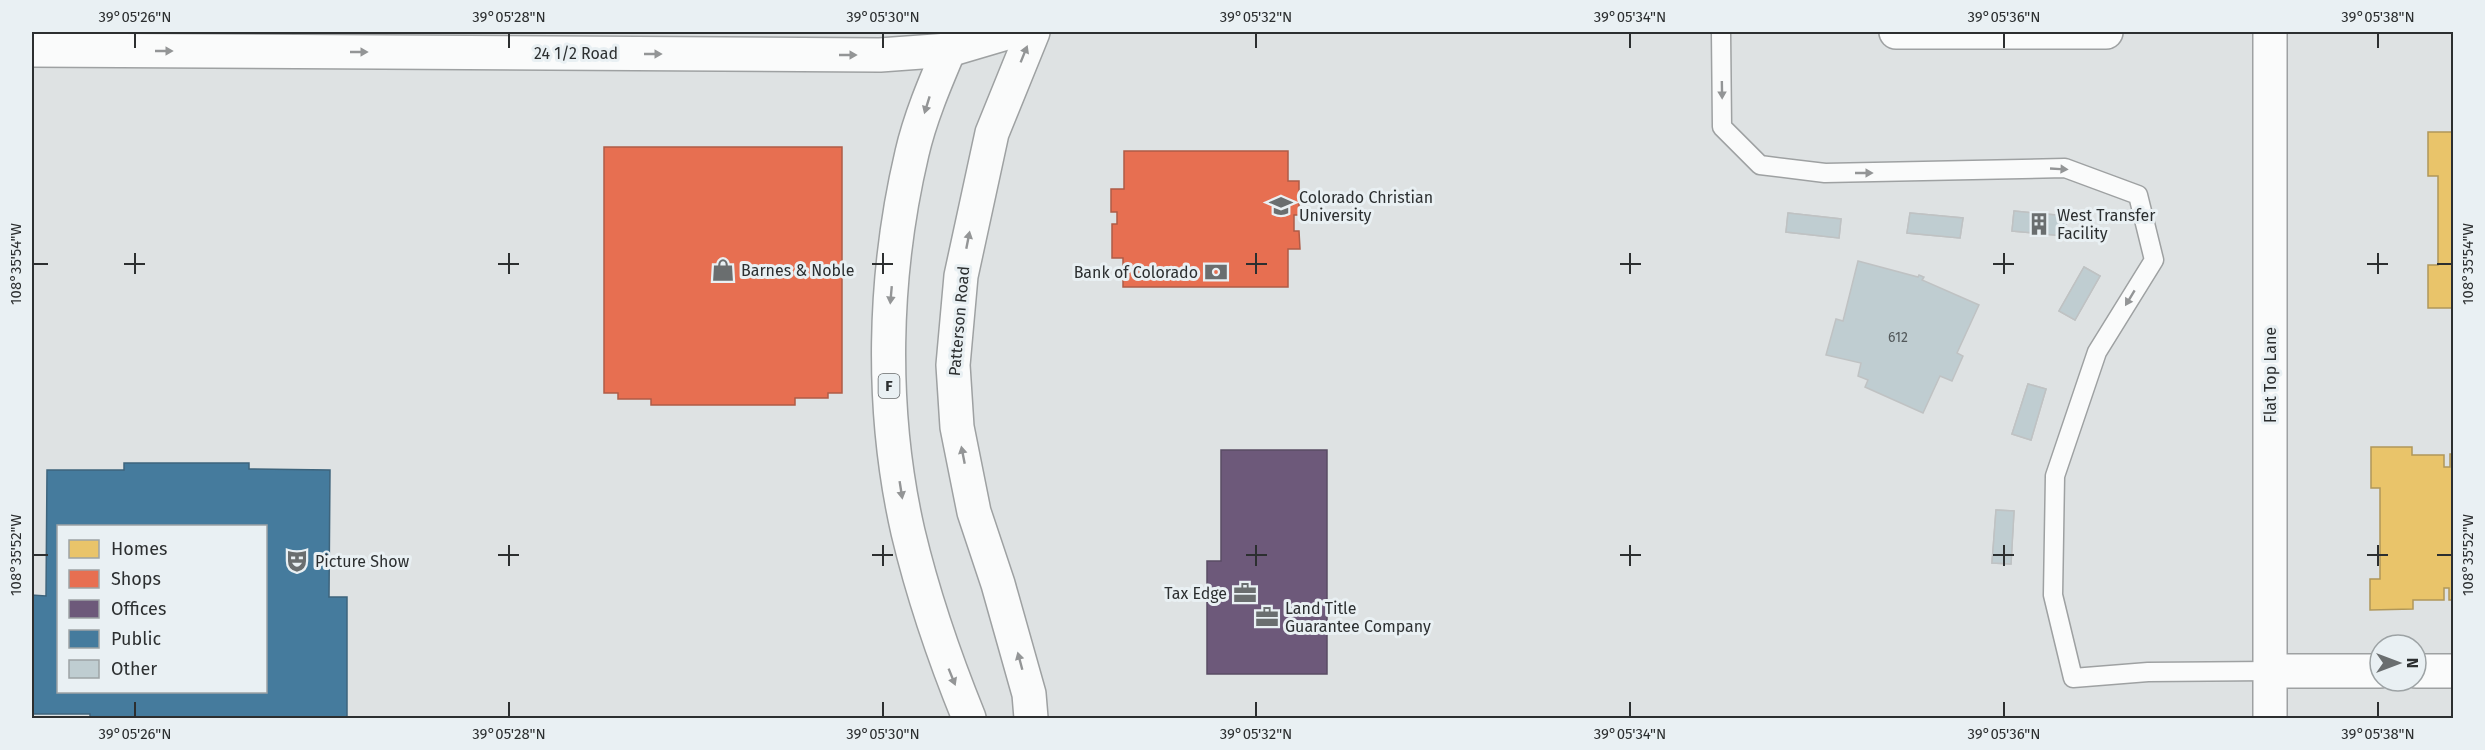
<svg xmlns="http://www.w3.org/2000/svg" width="2485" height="750" viewBox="0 0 2485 750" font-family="'Fira Sans',sans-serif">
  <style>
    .homes { fill: #e9c46a; stroke: #b09759; stroke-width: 1.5 }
    .shops { fill: #e76f51; stroke: #af5c47; stroke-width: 1.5 }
    .offices { fill: #6d597a; stroke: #5a4c64; stroke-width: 1.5 }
    .public { fill: #457b9d; stroke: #3e647c; stroke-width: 1.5; fill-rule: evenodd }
    .building { fill: #bfcdd1; stroke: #bfc2c3; stroke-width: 1.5 }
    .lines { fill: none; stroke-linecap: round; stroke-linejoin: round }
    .service-casing { stroke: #9ea1a2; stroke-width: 21 }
    .minor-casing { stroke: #9ea1a2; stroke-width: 36 }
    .tertiary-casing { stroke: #9ea1a2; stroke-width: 36 }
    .secondary-casing { stroke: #9ea1a2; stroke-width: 36 }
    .primary-casing { stroke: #9ea1a2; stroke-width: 36 }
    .service { stroke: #fafbfb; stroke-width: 18 }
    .minor { stroke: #fafbfb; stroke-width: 33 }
    .tertiary { stroke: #fafbfb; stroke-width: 33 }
    .secondary { stroke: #fafbfb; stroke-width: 33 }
    .primary { stroke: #fafbfb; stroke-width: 33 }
    .oneway { fill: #939596 }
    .ticks { fill: none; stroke: #2c2f30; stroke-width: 2 }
    .labels { text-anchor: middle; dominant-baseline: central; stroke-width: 6; stroke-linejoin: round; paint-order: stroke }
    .number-label { font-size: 14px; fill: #52585a }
    .shield { fill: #e9f0f3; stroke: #65696a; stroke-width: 1.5 }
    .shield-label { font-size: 15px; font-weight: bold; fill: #2c2f30 }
    .street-label { font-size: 16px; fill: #2c2f30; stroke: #e9f0f3 }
    .poi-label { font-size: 16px; fill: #2c2f30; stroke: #e9f0f3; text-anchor: start }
    .neatline { fill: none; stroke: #2c2f30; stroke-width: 2 }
    .ticks-label { font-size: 15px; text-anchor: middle; fill: #2c2f30 }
  </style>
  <rect width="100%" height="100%" fill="#dee2e3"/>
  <g class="homes">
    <polygon points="2428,132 2454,132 2454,308 2428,308 2428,265 2438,265 2438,176 2428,176"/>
    <polygon points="2371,447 2412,447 2412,455 2444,455 2444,467 2450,467 2450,454 2454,454 2454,600 2449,600 2449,588 2444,588 2444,600 2413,600 2413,609 2370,610 2370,579 2380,579 2380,488 2371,488"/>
  </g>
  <g class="shops">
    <polygon points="604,147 842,147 842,393 828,393 828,398 795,398 795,405 651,405 651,399 618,399 618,393 604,393"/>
    <polygon points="1124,151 1288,151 1288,181 1299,181 1299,215 1294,215 1294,231 1299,231 1300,249 1288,249 1288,287 1123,287 1123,258 1112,258 1112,224 1117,224 1117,212 1111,212 1111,189 1124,189"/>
  </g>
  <polygon class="offices" points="1221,450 1327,450 1327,674 1207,674 1207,561 1221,561"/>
  <path class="public" d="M124,463H249V469L330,470L329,597H347V717L90,718V714H32V595L46,596L47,470H124ZM58,526H266V692H58Z"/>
  <g class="building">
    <polygon points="2014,211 2067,216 2065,236 2012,231"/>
    <polygon points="2014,211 2067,216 2065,236 2012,231"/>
    <polygon points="1788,213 1841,219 1839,238 1786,232"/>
    <polygon points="1788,213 1841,219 1839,238 1786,232"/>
    <polygon points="1910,213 1963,218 1960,238 1907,233"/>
    <polygon points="1910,213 1963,218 1960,238 1907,233"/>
    <polygon points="1858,261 1918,277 1919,275 1924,277 1922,280 1979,305 1957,353 1963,356 1952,381 1940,376 1923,413 1865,387 1868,380 1858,376 1861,363 1826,355 1836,319 1843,321"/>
    <polygon points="2084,267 2100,276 2075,320 2059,311"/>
    <polygon points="2084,267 2100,276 2075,320 2059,311"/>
    <polygon points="2028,384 2046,389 2031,440 2012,434"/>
    <polygon points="2028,384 2046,389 2031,440 2012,434"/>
    <polygon points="1996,510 2014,511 2011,564 1992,563"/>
    <polygon points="1996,510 2014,511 2011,564 1992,563"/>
  </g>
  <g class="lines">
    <g class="service-casing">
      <polyline id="service" points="1721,32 1722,127 1760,165 1825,173 2065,168 2138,195 2154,260 2097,352 2055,476 2053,595 2073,678 2148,672 2270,671"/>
    </g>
    <g class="minor-casing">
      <g id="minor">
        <polyline points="2270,671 2380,671"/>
        <polyline points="2416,671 2454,671"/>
        <polyline points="2270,718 2270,32"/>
      </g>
    </g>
    <g class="tertiary-casing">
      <polyline id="tertiary" points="1896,32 2106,32"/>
    </g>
    <g class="secondary-casing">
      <polyline id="secondary" points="32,50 880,55 949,50 1010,32"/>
    </g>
    <g class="primary-casing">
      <g id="primary">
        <path d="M949,50C935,83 920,118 912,153C883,276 880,409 908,532C923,595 945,659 969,718"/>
        <polyline points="1031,718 1029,694 998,584 974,512 957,427 953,365 961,276 992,133 1033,32"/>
      </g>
    </g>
    <use href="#service" class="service"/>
    <use href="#minor" class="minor"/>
    <use href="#tertiary" class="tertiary"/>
    <use href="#secondary" class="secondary"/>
    <use href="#primary" class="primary"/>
  </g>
  <defs><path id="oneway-solid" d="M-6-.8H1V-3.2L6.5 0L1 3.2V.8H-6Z" transform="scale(1.5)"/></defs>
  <g class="oneway">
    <use href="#oneway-solid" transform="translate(164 51)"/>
    <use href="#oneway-solid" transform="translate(359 52)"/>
    <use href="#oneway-solid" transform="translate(653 54)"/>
    <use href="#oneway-solid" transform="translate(1024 54) rotate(-68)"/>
    <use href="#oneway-solid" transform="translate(848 55)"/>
    <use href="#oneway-solid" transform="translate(1722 90) rotate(89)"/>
    <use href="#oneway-solid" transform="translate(927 105) rotate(107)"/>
    <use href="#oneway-solid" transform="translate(2059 169) rotate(3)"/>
    <use href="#oneway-solid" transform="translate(1864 173)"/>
    <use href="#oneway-solid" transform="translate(968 240) rotate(-79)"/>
    <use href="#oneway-solid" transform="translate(891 295) rotate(95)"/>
    <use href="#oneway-solid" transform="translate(2130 298) rotate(121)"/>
    <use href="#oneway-solid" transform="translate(963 455) rotate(-101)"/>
    <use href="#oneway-solid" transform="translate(901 490) rotate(81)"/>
    <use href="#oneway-solid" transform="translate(1020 661) rotate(-105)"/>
    <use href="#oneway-solid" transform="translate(952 677) rotate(68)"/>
  </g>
  <path class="ticks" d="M135,33V48M509,33V48M883,33V48M1256,33V48M1630,33V48M2004,33V48M2378,33V48M135,253V274M509,253V274M883,253V274M1256,253V274M1630,253V274M2004,253V274M2378,253V274M33,264H48M124,264H145M498,264H519M872,264H893M1246,264H1267M1620,264H1641M1993,264H2014M2367,264H2388M2437,264H2452M509,545V566M883,545V566M1256,545V566M1630,545V566M2004,545V566M2378,545V566M33,555H48M498,555H519M872,555H893M1246,555H1267M1620,555H1641M1993,555H2014M2367,555H2388M2437,555H2452M135,702V717M509,702V717M883,702V717M1256,702V717M1630,702V717M2004,702V717M2378,702V717"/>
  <defs>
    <g id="university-bare" transform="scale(1.8)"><path d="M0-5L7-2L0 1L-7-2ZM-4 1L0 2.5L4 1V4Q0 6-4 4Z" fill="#6a6e6f" stroke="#e9f0f3" stroke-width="2.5" paint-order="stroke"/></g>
    <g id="building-bare" transform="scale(1.8)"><path d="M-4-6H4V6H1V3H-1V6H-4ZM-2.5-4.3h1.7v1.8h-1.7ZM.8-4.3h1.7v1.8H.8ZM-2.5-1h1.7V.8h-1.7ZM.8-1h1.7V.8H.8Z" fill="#6a6e6f" stroke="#e9f0f3" stroke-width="2.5" paint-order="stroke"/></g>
    <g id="shop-bare" transform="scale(1.8)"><path d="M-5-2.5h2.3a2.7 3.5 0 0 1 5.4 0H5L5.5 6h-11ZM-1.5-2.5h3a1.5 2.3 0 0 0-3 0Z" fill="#6a6e6f" stroke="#e9f0f3" stroke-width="2.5" paint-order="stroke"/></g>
    <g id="bank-bare" transform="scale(1.8)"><path d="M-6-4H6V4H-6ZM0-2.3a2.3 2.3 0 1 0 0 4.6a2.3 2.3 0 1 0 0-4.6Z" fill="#6a6e6f" stroke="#e9f0f3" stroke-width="2.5" paint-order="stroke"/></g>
    <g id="theatre-bare" transform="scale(1.8)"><path d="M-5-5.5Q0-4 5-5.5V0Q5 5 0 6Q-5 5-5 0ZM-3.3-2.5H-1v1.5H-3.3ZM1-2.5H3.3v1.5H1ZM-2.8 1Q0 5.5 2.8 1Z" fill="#6a6e6f" stroke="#e9f0f3" stroke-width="2.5" paint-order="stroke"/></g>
    <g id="office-bare" transform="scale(1.8)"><path d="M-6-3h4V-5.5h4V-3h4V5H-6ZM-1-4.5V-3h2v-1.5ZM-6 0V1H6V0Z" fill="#6a6e6f" stroke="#e9f0f3" stroke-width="2.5" paint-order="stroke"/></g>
  </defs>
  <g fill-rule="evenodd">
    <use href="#university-bare" x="1281" y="206"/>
    <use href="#building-bare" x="2039" y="224"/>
    <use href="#shop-bare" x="723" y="270"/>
    <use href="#bank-bare" x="1216" y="272"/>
    <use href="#theatre-bare" x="297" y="561"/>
    <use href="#office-bare" x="1245" y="593"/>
    <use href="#office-bare" x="1267" y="617"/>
  </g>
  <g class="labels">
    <g class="number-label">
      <text x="1898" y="337">612</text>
    </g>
    <rect class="shield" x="878.5" y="374" width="21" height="24" rx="4.5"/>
    <g class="shield-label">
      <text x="889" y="386">F</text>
    </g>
    <g class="street-label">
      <text x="576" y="53">24 1/2 Road</text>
      <text transform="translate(959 321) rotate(-85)">Patterson Road</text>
      <text transform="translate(2270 375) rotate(-90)">Flat Top Lane</text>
    </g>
    <g class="poi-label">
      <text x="1299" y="197">Colorado Christian<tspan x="1299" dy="18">University</tspan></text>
      <text x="2057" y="215">West Transfer<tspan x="2057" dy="18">Facility</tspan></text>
      <text x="741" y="270">Barnes &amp; Noble</text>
      <text x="1198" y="272" text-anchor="end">Bank of Colorado</text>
      <text x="315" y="561">Picture Show</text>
      <text x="1227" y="593" text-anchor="end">Tax Edge</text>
      <text x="1285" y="608">Land Title<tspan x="1285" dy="18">Guarantee Company</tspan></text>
    </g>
  </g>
  <rect width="2485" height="750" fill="none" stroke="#e9f0f3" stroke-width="66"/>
  <rect x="57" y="525" width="210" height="168" fill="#e9f0f3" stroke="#9da3a5" stroke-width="1.5"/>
  <rect x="69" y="540" width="30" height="18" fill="#e9c46a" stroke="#9da3a5" stroke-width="1.5"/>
  <text x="111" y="555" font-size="18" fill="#2c2f30">Homes</text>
  <rect x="69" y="570" width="30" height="18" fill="#e76f51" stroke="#9da3a5" stroke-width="1.5"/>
  <text x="111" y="585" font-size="18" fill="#2c2f30">Shops</text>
  <rect x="69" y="600" width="30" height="18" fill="#6d597a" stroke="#9da3a5" stroke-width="1.5"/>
  <text x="111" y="615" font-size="18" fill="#2c2f30">Offices</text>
  <rect x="69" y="630" width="30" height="18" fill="#457b9d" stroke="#9da3a5" stroke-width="1.5"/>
  <text x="111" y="645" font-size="18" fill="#2c2f30">Public</text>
  <rect x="69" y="660" width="30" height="18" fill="#bfcdd1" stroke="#9da3a5" stroke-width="1.5"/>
  <text x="111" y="675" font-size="18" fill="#2c2f30">Other</text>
  <g transform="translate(2398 663) rotate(90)"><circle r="28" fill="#e9f0f3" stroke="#9da3a5" stroke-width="1.5"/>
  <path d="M0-4.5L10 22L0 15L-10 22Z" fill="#6a6e6f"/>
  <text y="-9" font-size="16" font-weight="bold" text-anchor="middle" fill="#2c2f30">N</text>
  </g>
  <rect x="33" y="33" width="2419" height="684" class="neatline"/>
  <g class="ticks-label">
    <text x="135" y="22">39°05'26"N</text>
    <text x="509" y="22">39°05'28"N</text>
    <text x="883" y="22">39°05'30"N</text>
    <text x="1256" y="22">39°05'32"N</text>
    <text x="1630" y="22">39°05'34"N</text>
    <text x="2004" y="22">39°05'36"N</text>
    <text x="2378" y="22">39°05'38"N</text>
    <text transform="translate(2468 264) rotate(-90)" y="5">108°35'54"W</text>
    <text transform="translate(16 264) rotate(-90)" y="5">108°35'54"W</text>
    <text transform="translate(2468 555) rotate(-90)" y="5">108°35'52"W</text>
    <text transform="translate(16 555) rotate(-90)" y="5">108°35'52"W</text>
    <text x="135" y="739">39°05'26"N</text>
    <text x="509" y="739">39°05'28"N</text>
    <text x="883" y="739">39°05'30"N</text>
    <text x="1256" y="739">39°05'32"N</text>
    <text x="1630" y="739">39°05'34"N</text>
    <text x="2004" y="739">39°05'36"N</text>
    <text x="2378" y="739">39°05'38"N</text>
  </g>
</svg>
